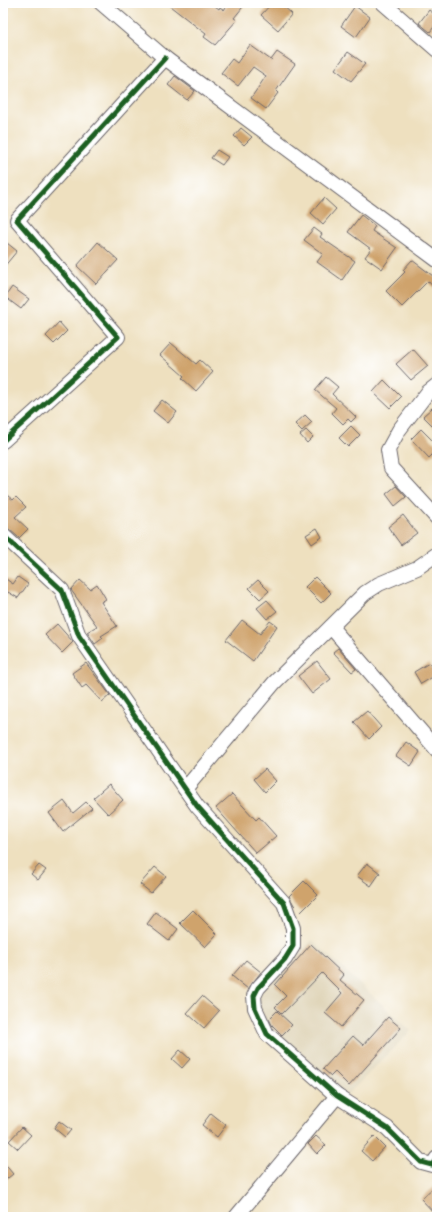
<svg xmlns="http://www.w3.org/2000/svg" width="440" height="1220" viewBox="0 0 440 1220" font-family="'Comic Neue',sans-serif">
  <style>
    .built { fill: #ded3b5 }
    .building { fill: #cfa36c }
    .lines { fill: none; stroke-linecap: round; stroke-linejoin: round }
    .minor-casing { stroke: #696469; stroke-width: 16 }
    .minor { stroke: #fff; stroke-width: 14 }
    .cycleway-casing { stroke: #fff; stroke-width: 8 }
    .cycleway { stroke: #1b5e20; stroke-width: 5 }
  </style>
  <rect width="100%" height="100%" fill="#fff"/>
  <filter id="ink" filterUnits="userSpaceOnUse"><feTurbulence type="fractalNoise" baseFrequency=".025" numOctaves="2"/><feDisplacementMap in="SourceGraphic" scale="8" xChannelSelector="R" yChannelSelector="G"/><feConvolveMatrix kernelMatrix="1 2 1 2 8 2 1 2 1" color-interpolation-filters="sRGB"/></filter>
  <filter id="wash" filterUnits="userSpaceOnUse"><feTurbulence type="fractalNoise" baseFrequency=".012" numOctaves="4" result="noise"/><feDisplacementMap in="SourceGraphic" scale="16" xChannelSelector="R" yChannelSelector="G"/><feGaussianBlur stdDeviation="0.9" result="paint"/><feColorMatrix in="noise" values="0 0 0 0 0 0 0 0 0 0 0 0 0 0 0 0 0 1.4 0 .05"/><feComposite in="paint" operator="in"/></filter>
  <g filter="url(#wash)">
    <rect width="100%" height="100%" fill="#eee0bf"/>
    <polygon class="built" points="312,940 411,1031 345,1097 265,1021 257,998"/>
    <g id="blocks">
      <g class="building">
        <polygon points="166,3 211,3 219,9 220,7 224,10 229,3 246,3 234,18 237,20 215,45 204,37 206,34"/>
        <polygon points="272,3 280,3 292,14 278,30 261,15"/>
        <polygon points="355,6 370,17 356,37 341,26"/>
        <polygon points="429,10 437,16 437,23 430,32 419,23"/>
        <polygon points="250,45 271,60 277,52 295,64 276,91 278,93 266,109 251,98 266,76 253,67 238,86 221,73 232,59 237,63"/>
        <polygon points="348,52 365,64 351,81 335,69"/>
        <polygon points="175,76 195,91 187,100 168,85"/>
        <polygon points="241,128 252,137 244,145 234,136"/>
        <polygon points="217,150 228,157 222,165 211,158"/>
        <polygon points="324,198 336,209 323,224 311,213"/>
        <polygon points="361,215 375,226 372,231 397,248 382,269 365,257 371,249 348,232"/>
        <polygon points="314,228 322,234 320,237 355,261 342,280 317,262 323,254 304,240"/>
        <polygon points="98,242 118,260 96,284 77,266"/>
        <polygon points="7,243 17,251 3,268 3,248"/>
        <polygon points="412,260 437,279 437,291 428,281 402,307 386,291 405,272 403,270"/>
        <polygon points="12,287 29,299 21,309 5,297"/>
        <polygon points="59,322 67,331 54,344 46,336"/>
        <polygon points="171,343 196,364 200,360 213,372 196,391 182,378 184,376 160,355"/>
        <polygon points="413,349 428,366 411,380 396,364"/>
        <polygon points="326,377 338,387 332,394 356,417 351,422 348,419 343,424 332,413 336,408 315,390"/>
        <polygon points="384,380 401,397 390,408 373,392"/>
        <polygon points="162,400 177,412 168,423 153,411"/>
        <polygon points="432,408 437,413 437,430 423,416"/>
        <polygon points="305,415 312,422 302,431 295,424"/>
        <polygon points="351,426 360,435 348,447 339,438"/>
        <polygon points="421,429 437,445 437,450 429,458 411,439"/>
        <polygon points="306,430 313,437 307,443 300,435"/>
        <polygon points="396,486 406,497 395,506 386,494"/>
        <polygon points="3,492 13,500 16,497 26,507 15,517 28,529 19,538 9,529 3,527"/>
        <polygon points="403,515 417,533 401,545 388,527"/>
        <polygon points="317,528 322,537 312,544 306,535"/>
        <polygon points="3,577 13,584 18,577 28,584 18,598 8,592 3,599"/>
        <polygon points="315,577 331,593 321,603 305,587"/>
        <polygon points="80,580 90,589 97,584 106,599 101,602 117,626 101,636 103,638 95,644 87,632 97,626 71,590"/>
        <polygon points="258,580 269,591 260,599 249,588"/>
        <polygon points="267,600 277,611 267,619 257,608"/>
        <polygon points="242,620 260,634 270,621 277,626 253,661 226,640"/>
        <polygon points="57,624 73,642 62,653 45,635"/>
        <polygon points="338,648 356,669 352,672 333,652"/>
        <polygon points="317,661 331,679 312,694 298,676"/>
        <polygon points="86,663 110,695 102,702 86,685 82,688 72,673"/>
        <polygon points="429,663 436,675 421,684 414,672"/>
        <polygon points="367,711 381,727 369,739 354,722"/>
        <polygon points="406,742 420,752 411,766 396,756"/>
        <polygon points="265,769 276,781 265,792 254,779"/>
        <polygon points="109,784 123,800 108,814 93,798"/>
        <polygon points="232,794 256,820 259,817 276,836 256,853 216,808"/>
        <polygon points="64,801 73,813 86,802 92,808 63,832 49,813"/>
        <polygon points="367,863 380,873 371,886 357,876"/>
        <polygon points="39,865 46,870 38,880 31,874"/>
        <polygon points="155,867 166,876 151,893 140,884"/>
        <polygon points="304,881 318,895 301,912 294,905 289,896"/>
        <polygon points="193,910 217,934 205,947 180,923"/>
        <polygon points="156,912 178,929 169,941 147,924"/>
        <polygon points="311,944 344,975 340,980 364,1000 341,1027 325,1013 342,993 322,973 282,1014 275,1007 286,996 275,985"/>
        <polygon points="246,960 261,972 248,989 232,976"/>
        <polygon points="202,996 219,1011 204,1028 187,1013"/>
        <polygon points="277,1011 292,1025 282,1035 272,1025 269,1019"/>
        <polygon points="388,1017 401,1028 349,1086 335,1072 331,1076 323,1069 353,1036 363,1045"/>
        <polygon points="180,1050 190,1059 182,1068 172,1059"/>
        <polygon points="211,1113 226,1125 217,1137 202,1125"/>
        <polygon points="59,1121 71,1130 65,1137 54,1128"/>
        <polygon points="22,1127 31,1135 18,1149 9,1141"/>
        <polygon points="316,1136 326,1145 317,1154 308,1144"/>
        <polygon points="374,1136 385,1147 372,1161 361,1151"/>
        <polygon points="3,1162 13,1174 3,1182"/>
        <polygon points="437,1184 437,1216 421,1199"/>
      </g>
    </g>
  </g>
  <g filter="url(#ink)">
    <use href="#blocks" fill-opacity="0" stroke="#696469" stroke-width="1"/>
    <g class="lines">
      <g class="minor-casing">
        <g id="minor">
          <polyline points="101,3 165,58 437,260"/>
          <polyline points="383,3 437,50"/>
          <polyline points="437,385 428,392 399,430 388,450 391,468 437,518"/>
          <polyline points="3,441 118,337 17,220 165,58"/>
          <polyline points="3,535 62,590 79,636 197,806 284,903 293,928 293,946 285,959 258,988 254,996 255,1008 267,1034 337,1096 387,1128 421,1162 432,1165 437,1158"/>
          <polyline points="331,627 437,750"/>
          <polyline points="185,789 274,683 365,593 379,584 417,568 437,554"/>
          <polyline points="236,1217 337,1096"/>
        </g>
      </g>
      <use href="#minor" class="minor"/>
      <g class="cycleway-casing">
        <g id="cycleway">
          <polyline points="3,441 118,337 17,220 165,58"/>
          <polyline points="3,535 62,590 79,636 197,806 284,903 293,928 293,946 285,959 258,988 254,996 255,1008 267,1034 337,1096 387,1128 421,1162 432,1165 437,1158"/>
        </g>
      </g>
      <use href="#cycleway" class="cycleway"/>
    </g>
  </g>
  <rect width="440" height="1220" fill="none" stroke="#fff" stroke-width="16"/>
</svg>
